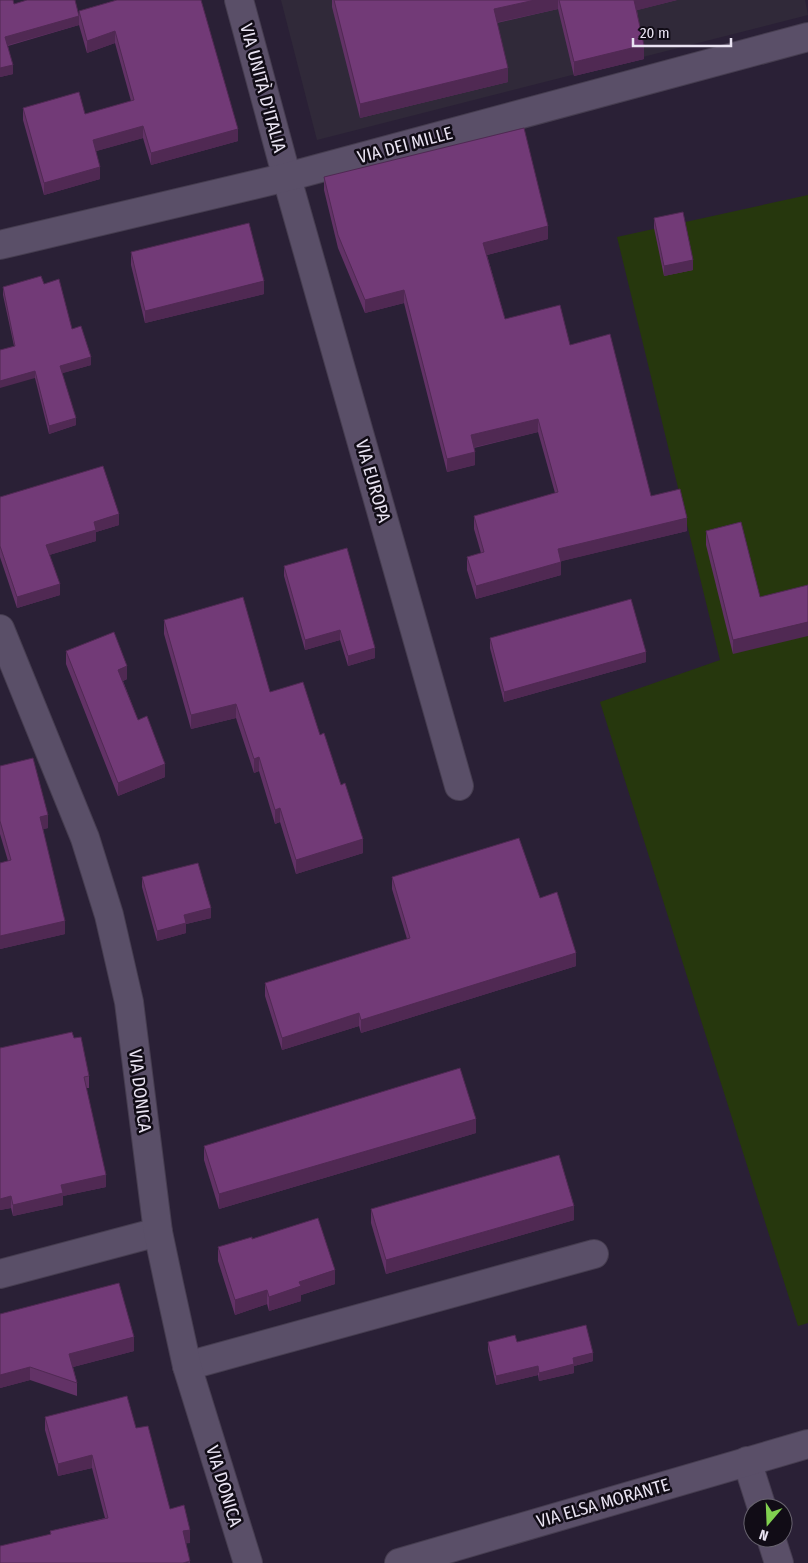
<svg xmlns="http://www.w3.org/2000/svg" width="808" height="1563" viewBox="0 0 808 1563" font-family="'Fira Sans Condensed',sans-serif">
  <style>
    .education { fill: #302939 }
    .green { fill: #26370d }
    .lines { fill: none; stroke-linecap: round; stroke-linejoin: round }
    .street-casing { stroke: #463d50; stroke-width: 30 }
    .secondary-casing { stroke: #463d50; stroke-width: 30 }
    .street { stroke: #5a4f68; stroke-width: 28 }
    .secondary { stroke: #5a4f68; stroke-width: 28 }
    .wall { fill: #623266 }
    .shaded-wall { fill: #502953 }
    .building { fill: #723a77; stroke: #502953 }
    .labels { text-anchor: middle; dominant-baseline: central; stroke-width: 5; stroke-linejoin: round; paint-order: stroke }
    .street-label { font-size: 18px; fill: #e9e3f2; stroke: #110c16 }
  </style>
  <rect width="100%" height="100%" fill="#2a2036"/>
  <polygon class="education" points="281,0 805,0 808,15 317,140"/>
  <polygon class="green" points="808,195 808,1323 798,1326 600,702 720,660 617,237"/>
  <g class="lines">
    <g class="street-casing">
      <g id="street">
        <polyline points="239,0 290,189 459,786"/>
        <polyline points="0,245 287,177 808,37"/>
        <polyline points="0,1274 158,1232"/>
        <polyline points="187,1366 594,1254"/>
        <polyline points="747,1461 762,1508"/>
        <polyline points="771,1538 779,1563"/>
        <polyline points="399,1563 808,1444"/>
      </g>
    </g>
    <g class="secondary-casing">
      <polyline id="secondary" points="0,629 85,838 109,915 129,1002 158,1232 169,1284 187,1366 248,1563"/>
    </g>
    <use href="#street" class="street"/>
    <use href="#secondary" class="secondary"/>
  </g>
  <g class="wall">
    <polygon points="0,0 14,4 79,14 79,11 117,0 238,141 151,165 143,138 96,151 100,179 44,195 23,120 23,108 85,114 131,101 115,43 87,53 79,25 8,46 13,74 0,77"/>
    <polygon points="332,0 677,0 637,10 644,59 574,76 558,9 497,23 508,82 360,118 332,7"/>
    <polygon points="324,177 548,239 487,255 505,319 570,345 651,496 687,531 561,561 561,575 476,599 467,570 467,557 481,553 474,529 474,516 555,493 538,432 474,448 475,465 447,472 404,303 365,313 338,248 324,190"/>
    <polygon points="654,218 693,270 664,276 654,228"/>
    <polygon points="131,252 264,294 145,323 131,265"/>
    <polygon points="44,284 91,365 62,373 76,425 49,434 35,378 14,346 3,295 3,287"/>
    <polygon points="0,497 119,525 96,532 96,541 49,555 60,595 17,608 0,557"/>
    <polygon points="741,522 733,654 706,545 706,531"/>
    <polygon points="284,566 375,658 348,666 340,640 305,650 284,576"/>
    <polygon points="164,620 270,692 320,735 341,785 363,853 296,874 280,822 275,824 259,771 254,773 236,718 191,729 164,634"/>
    <polygon points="490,638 646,662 504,702 490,648"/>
    <polygon points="66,651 127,679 123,681 138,720 165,777 118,796 66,664"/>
    <polygon points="0,766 48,828 43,829 65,934 0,949 0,863 8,861 0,834"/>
    <polygon points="142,877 211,918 186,924 186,933 157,941 142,887"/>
    <polygon points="392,877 540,898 576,966 361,1033 359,1026 282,1050 265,996 265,983 407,939 392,889"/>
    <polygon points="74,1038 89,1076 89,1088 86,1088 106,1187 63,1196 63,1205 13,1216 11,1208 0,1210 0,1048"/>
    <polygon points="476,1133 219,1209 204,1160 204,1146"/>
    <polygon points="371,1209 574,1220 386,1274 371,1223"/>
    <polygon points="252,1239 335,1284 301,1295 301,1301 269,1311 267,1304 235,1315 218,1261 218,1247"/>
    <polygon points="0,1314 134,1351 73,1367 77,1383 77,1396 30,1380 0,1388"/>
    <polygon points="488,1342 517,1342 593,1361 574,1366 574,1373 539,1381 538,1375 496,1385 488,1350"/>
    <polygon points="45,1417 136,1428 170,1509 190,1543 186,1543 190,1563 50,1534 50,1531 105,1518 92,1468 58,1476 45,1430"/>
  </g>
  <g class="shaded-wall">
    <polygon points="535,0 558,0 558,9 494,23 494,9"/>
    <polygon points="634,0 677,0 634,11"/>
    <polygon points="79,16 79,25 5,46 5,37"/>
    <polygon points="115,31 115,43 87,53 87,41"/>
    <polygon points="644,45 644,59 574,76 574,62"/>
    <polygon points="13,65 13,74 0,77 0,68"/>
    <polygon points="508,68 508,82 360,118 360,104"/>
    <polygon points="143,126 143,138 93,152 93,140"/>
    <polygon points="238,129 238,141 151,165 151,153"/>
    <polygon points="100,167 100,179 44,195 44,183"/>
    <polygon points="548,226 548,239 483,256 483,243"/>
    <polygon points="693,260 693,270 664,276 664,266"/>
    <polygon points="264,281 264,294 145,323 145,311"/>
    <polygon points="404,290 404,303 365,313 365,300"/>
    <polygon points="91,357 91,365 60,374 60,366"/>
    <polygon points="35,371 35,378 0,388 0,381"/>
    <polygon points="76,418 76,425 49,434 49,426"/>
    <polygon points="538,419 538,432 471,448 471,435"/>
    <polygon points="475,452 475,465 447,472 447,459"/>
    <polygon points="119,514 119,525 96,532 96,541 46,556 46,545 94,522"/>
    <polygon points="687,518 687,531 558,562 558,549"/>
    <polygon points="561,562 561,575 476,599 476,586"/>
    <polygon points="60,584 60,595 17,608 17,597"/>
    <polygon points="808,622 808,636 733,654 733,640"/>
    <polygon points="340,630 340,640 305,650 305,640"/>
    <polygon points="375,648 375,658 348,666 348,656"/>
    <polygon points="646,652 646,662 504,702 504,692"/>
    <polygon points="127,666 127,679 118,683 118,670"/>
    <polygon points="236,704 236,718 191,729 191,715"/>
    <polygon points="259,757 259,771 254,773 254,759"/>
    <polygon points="165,764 165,777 118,796 118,783"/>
    <polygon points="280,808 280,822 275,824 275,810"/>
    <polygon points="48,815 48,828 40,830 40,817"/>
    <polygon points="363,839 363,853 296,874 296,860"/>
    <polygon points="211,908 211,918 186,924 186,933 157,941 157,931 184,915"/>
    <polygon points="65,921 65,934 0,949 0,936"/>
    <polygon points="576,953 576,966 361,1033 361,1020"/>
    <polygon points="359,1013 359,1026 282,1050 282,1038"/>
    <polygon points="476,1119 476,1133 219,1209 219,1194"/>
    <polygon points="106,1175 106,1187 63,1196 63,1205 13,1216 13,1205 61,1185"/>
    <polygon points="11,1196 11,1208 0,1210 0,1199"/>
    <polygon points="574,1206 574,1220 386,1274 386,1260"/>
    <polygon points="335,1270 335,1284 301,1295 301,1301 269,1311 269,1297 299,1282"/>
    <polygon points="267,1290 267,1304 235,1315 235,1300"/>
    <polygon points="134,1337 134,1351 69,1368 69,1354"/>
    <polygon points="593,1353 593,1361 574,1366 574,1373 539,1381 539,1373 573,1358"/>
    <polygon points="538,1366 538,1375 496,1385 496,1376"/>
    <polygon points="30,1367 30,1380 0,1388 0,1375"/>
    <polygon points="92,1455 92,1468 58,1476 58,1464"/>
    <polygon points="190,1530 190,1543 183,1544 183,1531"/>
  </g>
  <g class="building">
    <polygon points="0,0 13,0 14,4 27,0 75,0 79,16 5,37 13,65 0,68"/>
    <polygon points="117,0 201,0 238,129 151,153 143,126 93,140 100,167 44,183 23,108 79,92 85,114 134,100 115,31 87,41 79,11"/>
    <polygon points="334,0 535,0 494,9 508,68 360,104"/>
    <polygon points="559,0 634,0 644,45 574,62"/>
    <polygon points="524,128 548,226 483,243 505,319 560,305 570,345 610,334 651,496 680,489 687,518 558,549 561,562 476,586 467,557 484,552 474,516 558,492 538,419 471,435 475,452 447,459 404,290 365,300 338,235 324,177"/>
    <polygon points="683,212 693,260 664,266 654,218"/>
    <polygon points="249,223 264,281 145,311 131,252"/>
    <polygon points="41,276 44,284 59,279 72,329 81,326 91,357 60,366 76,418 49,426 35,371 0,381 0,350 15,346 3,287"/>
    <polygon points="103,466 119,514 94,522 96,530 46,545 60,584 17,597 0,546 0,497"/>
    <polygon points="741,522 760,597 808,585 808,622 733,640 706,531"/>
    <polygon points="347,548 375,648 348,656 340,630 305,640 284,566"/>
    <polygon points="243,597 270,692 303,682 320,735 324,733 341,785 345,783 363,839 296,860 280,808 275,810 259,757 254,759 236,704 191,715 164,620"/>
    <polygon points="631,599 646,652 504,692 490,638"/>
    <polygon points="114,632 127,666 118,670 138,720 147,716 165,764 118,783 66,651"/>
    <polygon points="33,758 48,815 40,817 65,921 0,936 0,863 11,860 0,821 0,766"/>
    <polygon points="519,838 540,898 557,892 576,953 361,1020 359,1013 282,1038 265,983 410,938 392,877"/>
    <polygon points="198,863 211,908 184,915 186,923 157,931 142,877"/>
    <polygon points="72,1032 74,1038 81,1037 89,1076 84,1077 106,1175 61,1185 63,1193 13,1205 11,1196 0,1199 0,1048"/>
    <polygon points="460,1068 476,1119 219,1194 204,1146"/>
    <polygon points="559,1155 574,1206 386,1260 371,1209"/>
    <polygon points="318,1218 335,1270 299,1282 301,1286 269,1297 267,1290 235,1300 218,1247 252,1237 252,1239"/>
    <polygon points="119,1283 134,1337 69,1354 77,1383 30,1367 0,1375 0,1314"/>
    <polygon points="586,1325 593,1353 573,1358 574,1364 539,1373 538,1366 496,1376 488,1342 515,1335 517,1342"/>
    <polygon points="127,1396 136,1428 148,1426 170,1509 184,1505 190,1530 183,1531 190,1561 183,1563 0,1563 0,1546 51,1534 50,1531 108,1518 92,1455 58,1464 45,1417"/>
  </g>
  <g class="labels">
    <g class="street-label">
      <text transform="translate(263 88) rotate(75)">VIA UNITÀ D'ITALIA</text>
      <text transform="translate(405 145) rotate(-15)">VIA DEI MILLE</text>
      <text transform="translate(373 481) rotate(74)">VIA EUROPA</text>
      <text transform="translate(140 1091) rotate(83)">VIA DONICA</text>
      <text transform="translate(224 1486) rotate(73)">VIA DONICA</text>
      <text transform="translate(603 1503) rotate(-16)">VIA ELSA MORANTE</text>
    </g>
  </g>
  <g transform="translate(768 1523) rotate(199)"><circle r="24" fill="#110c16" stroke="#67626e"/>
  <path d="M0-4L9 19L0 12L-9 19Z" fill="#81d050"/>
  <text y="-8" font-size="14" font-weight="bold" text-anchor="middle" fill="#e9e3f2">N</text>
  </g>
  <path d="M633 38v8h98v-8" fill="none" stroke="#e9e3f2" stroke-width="2.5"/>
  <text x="640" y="38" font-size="15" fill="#e9e3f2" stroke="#110c16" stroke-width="4" paint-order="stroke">20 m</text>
</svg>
